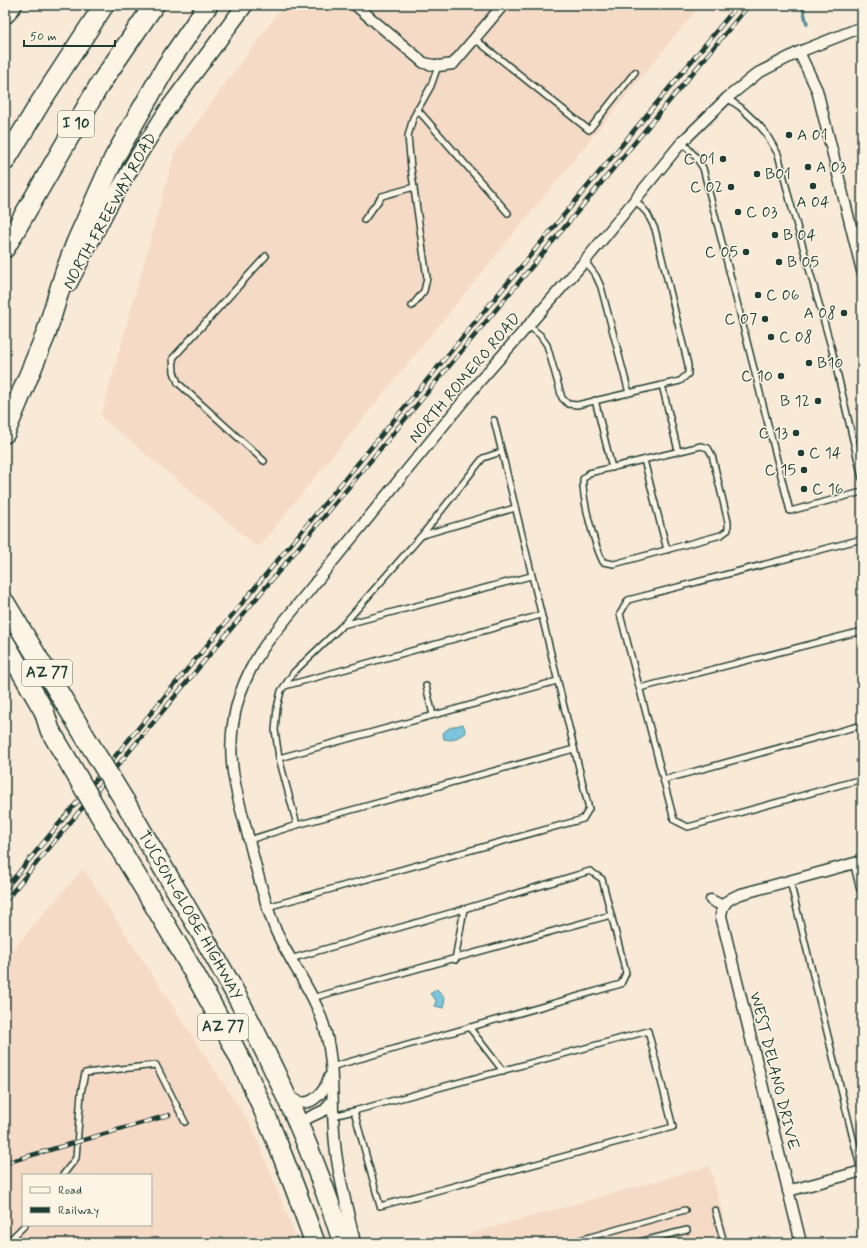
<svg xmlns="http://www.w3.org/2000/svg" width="867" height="1248" viewBox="0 0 867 1248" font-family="Mynerve,sans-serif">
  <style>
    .built { fill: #f5dac6; fill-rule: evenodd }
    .water { fill: #7bc4dc; stroke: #568e99 }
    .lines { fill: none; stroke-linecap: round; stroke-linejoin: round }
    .stream { stroke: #568e99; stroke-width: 3.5 }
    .lane-casing { stroke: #1f3d34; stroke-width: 8 }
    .street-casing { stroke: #1f3d34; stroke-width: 13 }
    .secondary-casing { stroke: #1f3d34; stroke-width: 18 }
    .highway-casing { stroke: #1f3d34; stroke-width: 22 }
    .lane { stroke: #fcf5e5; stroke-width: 5 }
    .street { stroke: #fcf5e5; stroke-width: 10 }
    .secondary { stroke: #fcf5e5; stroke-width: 15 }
    .highway { stroke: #fcf5e5; stroke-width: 19 }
    .rail-casing { stroke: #1f3d34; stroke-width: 4.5 }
    .rail { stroke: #fcf5e5; stroke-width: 3; stroke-dasharray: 9; stroke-linecap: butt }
    .highway-bridge-casing { stroke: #1f3d34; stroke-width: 22; stroke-linecap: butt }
    .highway-bridge { stroke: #fcf5e5; stroke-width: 19 }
    .poi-dot { fill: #1f3d34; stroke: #fcf5e5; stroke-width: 1.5 }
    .labels { text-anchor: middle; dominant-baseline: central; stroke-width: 3; stroke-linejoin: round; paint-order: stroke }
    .shield { fill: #fcf5e5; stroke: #617469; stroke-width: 1 }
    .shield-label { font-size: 15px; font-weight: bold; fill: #1f3d34 }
    .poi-label { font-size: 16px; fill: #1f3d34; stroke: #fcf5e5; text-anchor: start }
    .street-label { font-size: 16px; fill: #1f3d34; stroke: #fcf5e5 }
  </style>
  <rect width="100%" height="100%" fill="#f9e9d7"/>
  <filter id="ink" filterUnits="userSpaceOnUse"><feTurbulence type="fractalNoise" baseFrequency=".025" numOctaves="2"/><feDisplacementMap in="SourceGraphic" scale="8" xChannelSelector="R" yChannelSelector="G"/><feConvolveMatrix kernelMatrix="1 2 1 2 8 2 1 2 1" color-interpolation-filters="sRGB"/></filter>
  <g filter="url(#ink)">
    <g class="built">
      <polygon points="284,5 700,5 258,547 101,417 175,152"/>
      <path d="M83,869L253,1129L298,1243L326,1234L328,1243H5V958ZM23,1175H151V1225H23Z"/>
      <polygon points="710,1166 730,1243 438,1243"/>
    </g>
    <g class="water">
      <polygon points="463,724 466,733 452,740 444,739 443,733 449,728"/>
      <polygon points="437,989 445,998 443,1008 435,1006 436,1000 430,994"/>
    </g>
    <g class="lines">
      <polyline class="stream" points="802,5 807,24"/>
      <g class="lane-casing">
        <g id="lane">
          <polyline points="475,39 589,130 635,72"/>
          <polyline points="727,98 740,107 757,123 765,132 778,154 790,201 832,350 862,478"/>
          <polyline points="417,109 508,213"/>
          <polyline points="682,142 695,156 703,168 790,511 862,492"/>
          <polyline points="364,220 382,196 414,187"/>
          <polyline points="852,230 862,227"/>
          <polyline points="585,261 596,276 601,287 629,393"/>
          <polyline points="412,306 424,291 427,278 411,168 408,136 413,118 431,86 438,66"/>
          <polyline points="529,326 540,335 547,345 562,398 568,404 577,405 680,381 688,374 688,365 655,229 647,213 635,200"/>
          <polyline points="662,385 678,451"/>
          <polyline points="595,400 612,468"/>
          <path d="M701,446L708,448L712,455L728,522V530L721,535L614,564L603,562C594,544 582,499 583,479L589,473Z"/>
          <polyline points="644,460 667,550"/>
          <polyline points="264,461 178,383 174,372 173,358 266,256"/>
          <polyline points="423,535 515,508"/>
          <polyline points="862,539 628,600 620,614 674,820 688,827 862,779"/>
          <polyline points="343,625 531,576"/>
          <polyline points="285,686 541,615"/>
          <polyline points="426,686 433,715"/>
          <polyline points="640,688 862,631"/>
          <polyline points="279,758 557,681"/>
          <polyline points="663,780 862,725"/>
          <polyline points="297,825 279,758 275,730 277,708 281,691 294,672 343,625 422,535 483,458 501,452"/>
          <polyline points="249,840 297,825 574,749"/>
          <polyline points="790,881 861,1171"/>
          <polyline points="267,907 583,819 589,809 494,420"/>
          <polyline points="290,959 464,909 590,871 602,879 626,973 621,984 331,1067"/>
          <polyline points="455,960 464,909"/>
          <polyline points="312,998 611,915"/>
          <polyline points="469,1027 503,1071"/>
          <polyline points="333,1116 354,1111 648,1031 673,1127 380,1206 354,1111"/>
          <polyline points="63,1175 76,1158 81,1093 85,1073 156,1065 185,1122"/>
          <polyline points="715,1210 724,1243"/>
          <polyline points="7,1243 25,1225"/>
          <polyline points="569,1243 685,1210"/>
          <polyline points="635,1243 687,1230"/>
        </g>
      </g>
      <g class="street-casing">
        <g id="street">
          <polyline points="355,5 424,63 438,66 453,64 503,5"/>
          <polyline points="799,52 817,90 862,271"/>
          <polyline points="856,863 862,888"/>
          <polyline points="711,900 723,906"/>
          <path d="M289,1095C306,1113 324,1095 329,1077"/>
          <polyline points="297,1123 325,1110 332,1100"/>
          <polyline points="788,1191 862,1171"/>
          <path d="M355,1243C348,1210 338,1177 335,1144C331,1107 335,1069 326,1033C317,996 292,966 276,931C264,902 257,871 249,840C243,815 234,789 232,763C228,718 242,677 268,641L478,383L585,261L682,142L727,98L758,73L799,52L862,27"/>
          <path d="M801,1243L721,916C722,902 730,898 741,894L862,861"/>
        </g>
      </g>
      <g class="secondary-casing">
        <polyline id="secondary" points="69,284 108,208 138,156 169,107 245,5"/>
      </g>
      <g class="highway-casing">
        <g id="highway">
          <polyline points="5,14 12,5"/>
          <polyline points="5,161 40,103 104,5"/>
          <polyline points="5,248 100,84 154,5"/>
          <polyline points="5,433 46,334 65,272 76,243 114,158 167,65 208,5"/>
          <polyline points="5,603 89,743"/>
          <polyline points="5,643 44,711 50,730 71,766"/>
          <path id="s1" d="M124,800C160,864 199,927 234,991C277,1071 315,1156 343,1243"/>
          <path d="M105,824C149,897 195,970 234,1047C266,1110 291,1176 315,1243"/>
        </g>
      </g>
      <use href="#lane" class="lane"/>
      <use href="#street" class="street"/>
      <use href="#secondary" class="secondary"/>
      <use href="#highway" class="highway"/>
      <g class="rail-casing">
        <g id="rail">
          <polyline points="5,889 738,5"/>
          <polyline points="5,901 749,5"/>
          <polyline points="5,1163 169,1115"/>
        </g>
      </g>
      <use href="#rail" class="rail"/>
      <g class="highway-bridge-casing">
        <g id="highway-bridge">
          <polyline points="89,743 124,800"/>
          <polyline points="71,766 105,824"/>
        </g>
      </g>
      <use href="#highway-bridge" class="highway-bridge"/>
    </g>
  </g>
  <g class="poi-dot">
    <circle cx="789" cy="135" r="4"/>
    <circle cx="723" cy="159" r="4"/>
    <circle cx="808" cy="167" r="4"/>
    <circle cx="757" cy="174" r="4"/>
    <circle cx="813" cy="186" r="4"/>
    <circle cx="731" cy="187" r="4"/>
    <circle cx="738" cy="212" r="4"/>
    <circle cx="775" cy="235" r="4"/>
    <circle cx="746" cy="252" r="4"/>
    <circle cx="779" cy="262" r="4"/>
    <circle cx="758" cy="295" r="4"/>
    <circle cx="844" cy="313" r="4"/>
    <circle cx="765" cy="319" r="4"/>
    <circle cx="771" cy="337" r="4"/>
    <circle cx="809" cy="363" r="4"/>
    <circle cx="781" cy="376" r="4"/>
    <circle cx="818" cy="401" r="4"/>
    <circle cx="796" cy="433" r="4"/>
    <circle cx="801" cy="453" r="4"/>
    <circle cx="804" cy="470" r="4"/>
    <circle cx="804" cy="489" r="4"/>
  </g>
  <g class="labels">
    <g class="shield">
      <rect x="58" y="111" width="36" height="26" rx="3"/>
      <rect x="22" y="660" width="50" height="26" rx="3"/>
      <rect x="198" y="1014" width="50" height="26" rx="3"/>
    </g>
    <g class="shield-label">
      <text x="76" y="124">I 10</text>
      <text x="47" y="673">AZ 77</text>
      <text x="223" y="1027">AZ 77</text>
    </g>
    <g class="poi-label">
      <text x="797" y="135">A 01</text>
      <text x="715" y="159" text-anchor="end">C 01</text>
      <text x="816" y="167">A 03</text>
      <text x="765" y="174">B01</text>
      <text x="723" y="187" text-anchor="end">C 02</text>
      <text x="813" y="202" text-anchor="middle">A 04</text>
      <text x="746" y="212">C 03</text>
      <text x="783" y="235">B 04</text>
      <text x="738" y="252" text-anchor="end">C 05</text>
      <text x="787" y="262">B 05</text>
      <text x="766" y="295">C 06</text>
      <text x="836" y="313" text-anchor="end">A 08</text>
      <text x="757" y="319" text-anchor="end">C 07</text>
      <text x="779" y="337">C 08</text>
      <text x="817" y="363">B10</text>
      <text x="773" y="376" text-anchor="end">C 10</text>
      <text x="810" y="401" text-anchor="end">B 12</text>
      <text x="788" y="433" text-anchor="end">C 13</text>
      <text x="809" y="453">C 14</text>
      <text x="796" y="470" text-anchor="end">C 15</text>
      <text x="812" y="489">C 16</text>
    </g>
    <g class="street-label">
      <text transform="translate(110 211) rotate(-61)">NORTH FREEWAY ROAD</text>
      <text transform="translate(465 378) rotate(-50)">NORTH ROMERO ROAD</text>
      <text stroke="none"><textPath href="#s1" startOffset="133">TUCSON-GLOBE HIGHWAY</textPath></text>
      <text transform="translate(774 1071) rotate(76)">WEST DELANO DRIVE</text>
    </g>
  </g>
  <rect width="867" height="1248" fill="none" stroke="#fcf5e5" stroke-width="20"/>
  <rect x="10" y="10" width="847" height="1228" fill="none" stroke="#1f3d34" stroke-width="1.5" filter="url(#ink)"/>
  <rect x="22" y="1174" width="130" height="52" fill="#fcf5e5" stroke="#a4ab9e"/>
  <rect x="30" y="1187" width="20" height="6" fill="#fcf5e5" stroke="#a4ab9e"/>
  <text x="58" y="1194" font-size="12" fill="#1f3d34">Road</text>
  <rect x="30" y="1207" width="20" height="6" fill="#1f3d34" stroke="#a4ab9e"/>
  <text x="58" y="1214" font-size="12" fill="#1f3d34">Railway</text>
  <path d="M24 40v6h91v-6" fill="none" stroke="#1f3d34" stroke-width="2"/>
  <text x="30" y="40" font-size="12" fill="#1f3d34" stroke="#fcf5e5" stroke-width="3" paint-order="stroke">50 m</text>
</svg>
